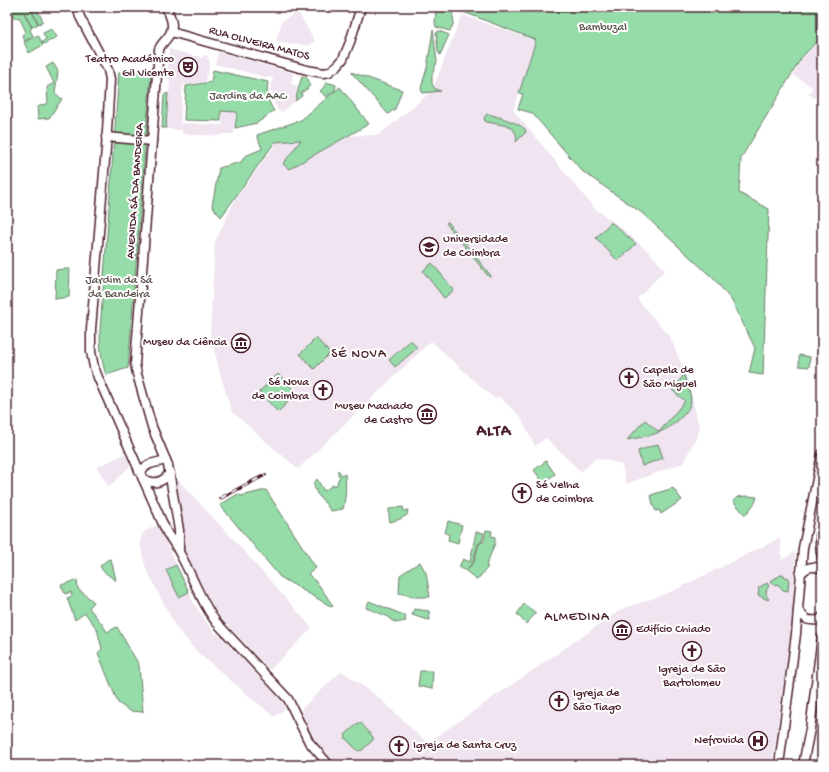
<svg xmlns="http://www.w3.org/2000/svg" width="829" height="772" viewBox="0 0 829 772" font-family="'Gochi Hand',sans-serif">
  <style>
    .built { fill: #efe4f0 }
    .green { fill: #95dca9; stroke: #707e6a }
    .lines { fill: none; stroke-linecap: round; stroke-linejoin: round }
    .secondary-casing { stroke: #4a1f2b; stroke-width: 11 }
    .secondary { stroke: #fff; stroke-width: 8 }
    .rail-casing { stroke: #4a1f2b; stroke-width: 3.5 }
    .rail { stroke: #fff; stroke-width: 2; stroke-dasharray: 6; stroke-linecap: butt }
    .labels { text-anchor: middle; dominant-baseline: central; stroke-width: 4; stroke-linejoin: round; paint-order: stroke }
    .park-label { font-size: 12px; fill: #605851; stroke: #fff }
    .street-label { font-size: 12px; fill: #4a1f2b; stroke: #fff }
    .poi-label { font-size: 12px; fill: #4a1f2b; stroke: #fff; text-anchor: start }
    .neighbourhood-label { font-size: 13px; letter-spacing: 1px; fill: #4a1f2b; stroke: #fff }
    .district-label { font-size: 16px; font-weight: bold; letter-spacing: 1px; fill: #4a1f2b; stroke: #fff }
  </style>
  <rect width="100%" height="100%" fill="#fff"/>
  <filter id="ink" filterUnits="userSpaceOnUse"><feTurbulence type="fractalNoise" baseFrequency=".025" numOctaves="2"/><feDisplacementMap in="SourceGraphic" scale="8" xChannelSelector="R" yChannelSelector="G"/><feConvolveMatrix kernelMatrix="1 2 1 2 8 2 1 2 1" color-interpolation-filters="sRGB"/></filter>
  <g filter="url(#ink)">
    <g class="built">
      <polygon points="460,7 705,7 712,14 722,7 822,7 822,36 802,57 741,158 739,193 769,209 763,375 749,373 755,348 732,301 715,280 642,213 582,171 532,113 518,109 523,94 519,93 513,110 595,209 619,226 649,252 665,270 637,299 670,337 685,373 691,394 700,430 683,463 626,484 622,465 607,460 596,458 581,472 546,438 535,446 520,416 498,396 495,399 477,383 431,341 298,469 232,412 222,380 210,334 215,242 235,200 281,137 379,135 432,91 462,15 536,41 536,40 460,11"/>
      <polygon points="298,12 315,41 308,46 294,43 291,45 276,41 282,21"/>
      <polygon points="822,37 822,81 819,86 818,90 819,94 817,99 809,95 813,87 793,75 803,58"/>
      <polygon points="169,49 203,58 204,55 208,56 207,59 210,60 208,75 206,75 206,82 183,85 180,123 222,125 223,111 221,111 221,121 184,120 186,86 211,82 213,70 268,82 267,88 267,97 270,105 274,111 257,123 235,128 237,112 235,112 234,134 222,134 221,136 182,134 182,130 166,129 170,79 167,79"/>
      <polygon points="218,52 293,73 291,84 298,86 294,100 295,101 282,112 281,111 279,112 273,101 272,95 271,88 272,79 274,79 274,78 269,77 269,78 215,64"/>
      <polygon points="125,454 129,463 130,463 129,468 128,468 109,487 97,467"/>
      <polygon points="177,479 233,539 312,628 270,670 218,615 200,584 182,547 173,482"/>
      <polygon points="158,525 189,591 194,604 215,634 217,633 280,699 286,708 274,717 196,651 176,627 165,606 145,566 140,541 142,535 145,531"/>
      <polygon points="780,538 782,560 795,552 792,624 772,765 333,765 317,747 309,735 301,709 342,671 378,697 427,743 622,609 671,592"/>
    </g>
    <g class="green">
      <polygon points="11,7 36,7 43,21 39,24 30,8 38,24 32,27 24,13 32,28 30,30 33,36 25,41 22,35 26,32 19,17 15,19 10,9"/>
      <polygon points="436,7 451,7 454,22 450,31 436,27 435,22"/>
      <polygon points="460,7 705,7 712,14 722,7 822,7 822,36 802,57 741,158 739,193 769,209 763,375 749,373 755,348 732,301 715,280 642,213 582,171 532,113 518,109 523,94 519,93 536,40 461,11"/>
      <polygon points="52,29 57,37 44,44 42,42 46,39 43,33"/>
      <polygon points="433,30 437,62 432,75 432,84 435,89 441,91 423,93 422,92 421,88 427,68"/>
      <polygon points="439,31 449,35 440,55 438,51 436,33"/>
      <polygon points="38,35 43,45 29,53 24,42"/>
      <polygon points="53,63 58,71 55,93 62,99 49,118 38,119 37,107 48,103 47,87 54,83 46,67"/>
      <path d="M213,70L268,82C266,93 268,102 274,111L257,123L235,128L237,112L221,111V121L184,120L186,86L211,82Z"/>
      <path d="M119,72H151L128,368L106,375C101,359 100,347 100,330Z"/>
      <polygon points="351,72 402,90 395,109 388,114"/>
      <path d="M302,76C307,77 309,79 310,85L307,89L301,93L302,96L295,101Z"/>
      <polygon points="326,82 336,85 335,90 326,97 320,91 324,87"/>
      <polygon points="340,87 369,124 289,169 283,164 301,140 275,142 221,217 212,206 219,168 241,162 245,156 262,149 257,135 301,120"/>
      <polygon points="168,93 166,128 162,128 164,95"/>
      <path d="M488,114C499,117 517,122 525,129L526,132L516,142C518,135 515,130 509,126L487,122L485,121L484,118L486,115Z"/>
      <polygon points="448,222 491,276 489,277 446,223"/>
      <polygon points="610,223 612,223 636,244 618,261 596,238"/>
      <polygon points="432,263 454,290 444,298 423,271"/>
      <polygon points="65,269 70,269 69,297 55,299 56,270"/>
      <polygon points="316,338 330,353 314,369 300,354"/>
      <polygon points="411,340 417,348 395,367 389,360"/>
      <polygon points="799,355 810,357 809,367 799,366"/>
      <polygon points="278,374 297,393 278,412 259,392"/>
      <path d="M684,375C686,383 690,391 691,399C691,414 667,431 654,434C645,437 636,438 627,440L642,423H643L645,420L659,432L685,401L672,390Z"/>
      <polygon points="658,444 663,458 642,466 638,451"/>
      <polygon points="546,461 555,474 543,483 534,470"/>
      <path d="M338,470L342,475L345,474C346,486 346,497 343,509L331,511L321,498L317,494L313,483L317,479L324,491L333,485H337L338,479L340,478L338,474Z"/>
      <polygon points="673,488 682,500 661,514 659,510 656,511 653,505 651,495"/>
      <polygon points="266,490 316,568 308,574 319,585 333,606 332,607 280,577 220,505 238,494 241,496"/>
      <polygon points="746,496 757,497 755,503 745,515 733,501 738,497"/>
      <polygon points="403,507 404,511 408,510 407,515 400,519 390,522 389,517 389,509"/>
      <polygon points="448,521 462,525 458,543 448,540 449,534 445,533"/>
      <polygon points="486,530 492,531 491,536 495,537 495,543 486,566 488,567 477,580 466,571 474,562 479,544 484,541"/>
      <polygon points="476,532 484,533 482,541 478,544 473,562 466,571 459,567 463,559 470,562"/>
      <polygon points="111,559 116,580 115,580 103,571 100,566 107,560"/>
      <polygon points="420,562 426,573 430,597 415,597 399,593 400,575"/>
      <polygon points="176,565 189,592 179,597 166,570"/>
      <polygon points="783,574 785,577 789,578 788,591 783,590 779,585 773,584 770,581"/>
      <polygon points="77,580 78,589 94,602 89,608 102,624 107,632 117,627 139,665 143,712 130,711 118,703 98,653 102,649 97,629 85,613 75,620 67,598 72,596 71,592 65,594 61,585"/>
      <path d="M767,583L769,586C765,591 765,595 769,599L768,600L758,595L759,591L758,588Z"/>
      <polygon points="369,601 406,616 405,619 406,621 395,623 395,621 392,621 389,617 366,608"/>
      <polygon points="524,604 536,613 526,624 517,614"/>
      <polygon points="414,609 429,611 430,620 424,619 412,615"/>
      <polygon points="420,671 433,671 432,689 418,686"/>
      <polygon points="358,723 361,723 373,737 373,740 361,751 360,750 358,751 345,738 346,737 345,735"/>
    </g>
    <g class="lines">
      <g class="secondary-casing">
        <g id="secondary">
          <path d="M77,7L80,17L108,70L110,79L106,148L91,329V352L94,367L99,380L167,533C171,539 176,546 179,552C192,575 200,600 216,622L288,699L309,742L329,765"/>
          <path d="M166,7C171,17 176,28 167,38C164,42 161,44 159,49L135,364L137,374L152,427L168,465L179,530V550"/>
          <polyline points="171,32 307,70 324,73 329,72 338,65 343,59 350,42 361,7"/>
          <polyline points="106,137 152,141"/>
          <polyline points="139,471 150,464 166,460"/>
          <path d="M143,479C154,484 161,484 170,473"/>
          <path d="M822,522C820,533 819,547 822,558"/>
          <path d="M800,574C807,567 812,565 822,569"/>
          <path d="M798,610C806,620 806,621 819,620L822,617"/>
          <polyline points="779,765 796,634 803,548 822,454"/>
          <polyline points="803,765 810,729 822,637"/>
        </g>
      </g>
      <use href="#secondary" class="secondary"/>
      <g class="rail-casing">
        <polyline id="rail" points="221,498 265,475"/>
      </g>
      <use href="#rail" class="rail"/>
    </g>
  </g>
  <defs>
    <g id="theatre-ring" transform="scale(1)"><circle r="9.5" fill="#fff" stroke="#4a1f2b" stroke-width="1.5"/><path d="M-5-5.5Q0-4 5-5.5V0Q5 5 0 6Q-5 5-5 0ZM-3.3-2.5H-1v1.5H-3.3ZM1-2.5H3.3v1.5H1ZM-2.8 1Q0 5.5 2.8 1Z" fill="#4a1f2b"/></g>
    <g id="university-ring" transform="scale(1)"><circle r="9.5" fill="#fff" stroke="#4a1f2b" stroke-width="1.5"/><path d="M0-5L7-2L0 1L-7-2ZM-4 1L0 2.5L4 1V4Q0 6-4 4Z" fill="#4a1f2b"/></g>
    <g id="museum-ring" transform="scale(1)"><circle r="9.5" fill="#fff" stroke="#4a1f2b" stroke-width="1.5"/><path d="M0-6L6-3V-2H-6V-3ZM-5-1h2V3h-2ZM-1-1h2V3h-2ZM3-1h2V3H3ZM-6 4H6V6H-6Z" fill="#4a1f2b"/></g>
    <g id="church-ring" transform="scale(1)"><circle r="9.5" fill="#fff" stroke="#4a1f2b" stroke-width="1.5"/><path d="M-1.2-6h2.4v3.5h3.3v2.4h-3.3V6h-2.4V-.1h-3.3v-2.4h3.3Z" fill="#4a1f2b"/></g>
    <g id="hospital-ring" transform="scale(1)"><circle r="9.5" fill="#fff" stroke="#4a1f2b" stroke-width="1.5"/><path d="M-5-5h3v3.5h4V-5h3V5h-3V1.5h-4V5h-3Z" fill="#4a1f2b"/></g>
  </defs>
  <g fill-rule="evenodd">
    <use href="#theatre-ring" x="188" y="67"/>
    <use href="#university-ring" x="429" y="247"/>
    <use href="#museum-ring" x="241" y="343"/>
    <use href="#church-ring" x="629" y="378"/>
    <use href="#church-ring" x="323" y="390"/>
    <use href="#museum-ring" x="427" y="414"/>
    <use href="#church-ring" x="522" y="493"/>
    <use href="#museum-ring" x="622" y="630"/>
    <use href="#church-ring" x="692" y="651"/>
    <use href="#church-ring" x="559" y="701"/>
    <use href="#hospital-ring" x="758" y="741"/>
    <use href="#church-ring" x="399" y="746"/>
  </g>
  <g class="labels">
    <g class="park-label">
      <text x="603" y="28">Bambuzal</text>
      <text x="248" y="97">Jardins da AAC</text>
      <text x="119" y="281">Jardim da Sá<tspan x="119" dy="14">da Bandeira</tspan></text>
    </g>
    <g class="street-label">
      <text transform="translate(259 44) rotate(15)">RUA OLIVEIRA MATOS</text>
      <text transform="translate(136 191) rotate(-86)">AVENIDA SÁ DA BANDEIRA</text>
    </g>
    <g class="poi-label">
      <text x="174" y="60" text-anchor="end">Teatro Académico<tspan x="174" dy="14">Gil Vicente</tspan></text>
      <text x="443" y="240">Universidade<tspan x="443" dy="14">de Coimbra</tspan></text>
      <text x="227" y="343" text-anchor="end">Museu da Ciência</text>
      <text x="643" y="371">Capela de<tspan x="643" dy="14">São Miguel</tspan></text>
      <text x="309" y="383" text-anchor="end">Sé Nova<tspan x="309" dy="14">de Coimbra</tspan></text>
      <text x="413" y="407" text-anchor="end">Museu Machado<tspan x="413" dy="14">de Castro</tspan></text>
      <text x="536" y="486">Sé Velha<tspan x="536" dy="14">de Coimbra</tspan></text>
      <text x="636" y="630">Edifício Chiado</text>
      <text x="692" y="670" text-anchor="middle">Igreja de São<tspan x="692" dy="14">Bartolomeu</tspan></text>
      <text x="573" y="694">Igreja de<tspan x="573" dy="14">São Tiago</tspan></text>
      <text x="744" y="741" text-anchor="end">Nefrovida</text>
      <text x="413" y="746">Igreja de Santa Cruz</text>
    </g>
    <g class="neighbourhood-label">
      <text x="359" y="354">SÉ NOVA</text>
      <text x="577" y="617">ALMEDINA</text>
    </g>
    <g class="district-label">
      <text x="494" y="432">ALTA</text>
    </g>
  </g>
  <rect width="829" height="772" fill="none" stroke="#fff" stroke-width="24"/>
  <rect x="12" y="12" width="805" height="748" fill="none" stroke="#4a1f2b" stroke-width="1.5" filter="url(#ink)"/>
</svg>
